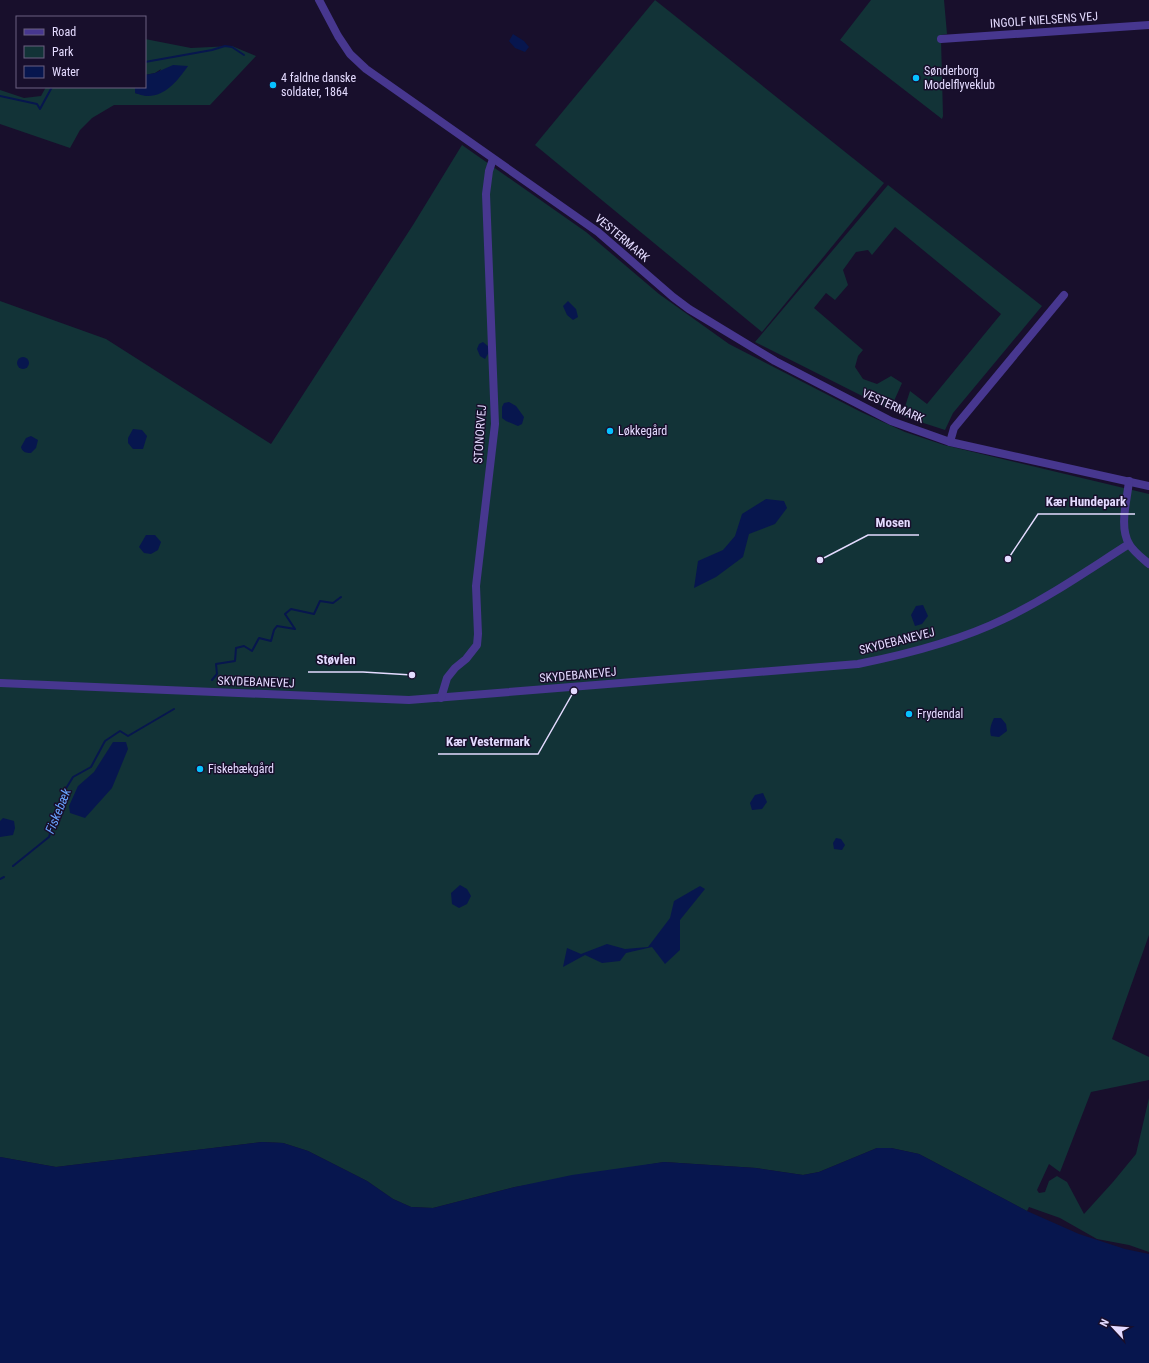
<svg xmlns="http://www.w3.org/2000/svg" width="1149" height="1363" viewBox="0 0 1149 1363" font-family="'Roboto Condensed',sans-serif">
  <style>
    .green { fill: #123337 }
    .water { fill: #07164e }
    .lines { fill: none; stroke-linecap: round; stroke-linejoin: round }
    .stream { stroke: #07164e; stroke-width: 2 }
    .minor { stroke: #47378f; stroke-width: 8 }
    .poi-dot { fill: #07c1ff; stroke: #180f2c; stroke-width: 1.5 }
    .labels { text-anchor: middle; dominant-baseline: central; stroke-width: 3; stroke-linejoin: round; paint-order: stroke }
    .street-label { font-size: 12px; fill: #e4dbff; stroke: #180f2c }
    .poi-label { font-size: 12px; fill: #e4dbff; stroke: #180f2c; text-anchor: start }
    .water-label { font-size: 13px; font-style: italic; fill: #69a3ff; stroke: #180f2c }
    .leader { fill: none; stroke: #e4dbff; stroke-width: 1.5 }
    .callout-dot { fill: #e4dbff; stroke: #180f2c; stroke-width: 1.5 }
    .callout-label { font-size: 13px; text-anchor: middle; font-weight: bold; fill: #e4dbff; stroke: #180f2c; stroke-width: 3; stroke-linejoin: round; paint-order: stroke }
  </style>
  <rect width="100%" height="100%" fill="#180f2c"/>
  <g class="green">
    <polygon points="655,0 884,183 762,332 535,145"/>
    <polygon points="871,0 944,0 947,34 941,35 941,39 943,116 942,119 840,40"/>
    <polygon points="145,39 191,48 232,46 256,56 210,105 114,105 92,118 80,130 70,148 0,124 0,90 24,98 41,96 46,87 135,87 135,93 148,96 161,69 155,73 145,75"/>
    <polygon points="462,145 586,232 659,294 729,344 861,412 905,432 944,445 1149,494 1149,935 1112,1039 1149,1057 1149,1080 1091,1092 1060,1172 1049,1164 1037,1190 1039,1193 1045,1192 1049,1181 1057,1176 1067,1182 1084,1214 1113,1182 1136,1154 1149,1098 1149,1252 1129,1245 1097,1239 1060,1218 1029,1207 1027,1211 919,1154 891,1148 877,1148 819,1172 803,1175 756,1168 664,1162 515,1187 433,1208 411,1207 393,1199 367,1181 308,1151 283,1143 262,1142 56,1167 0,1157 0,301 106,339 271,444 413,225"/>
    <polygon points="888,185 1042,306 953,413 945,430 902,416 910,391 927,404 1001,314 895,227 872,255 868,250 856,252 843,270 848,285 835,300 826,293 814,308 863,350 858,356 855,367 863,379 877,384 891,376 902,383 890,410 755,342"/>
  </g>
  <g class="water">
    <polygon points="513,34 524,41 529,47 525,52 515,48 509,41"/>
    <path d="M173,65L188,66C178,80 166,96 148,96C143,96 139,94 135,93V87H145V75L155,73Z"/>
    <polygon points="568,301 576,309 578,317 573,320 567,315 563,306"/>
    <polygon points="483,342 489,347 489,352 485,359 480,356 477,349 479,344"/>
    <circle cx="23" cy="363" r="6"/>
    <polygon points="509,402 516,406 524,417 522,424 518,426 506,421 502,418 502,407 504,403"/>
    <polygon points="133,429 142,430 147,436 143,449 133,449 128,443 128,438"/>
    <path d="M31,436L38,440L36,448L31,453C26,453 22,452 21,447L26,438Z"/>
    <polygon points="766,499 784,501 787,508 775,524 749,534 743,557 716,577 694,588 698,561 723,550 735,536 742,514"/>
    <polygon points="146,535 155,535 161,542 158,550 151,554 144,553 139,547"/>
    <polygon points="923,605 928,616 922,624 915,626 911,615 916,606"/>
    <path d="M994,718H1001L1006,724L1007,731L999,737L991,736C989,730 991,724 994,718Z"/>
    <polygon points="113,742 126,742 128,749 112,788 85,818 70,813 69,806 78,786 94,772"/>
    <polygon points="763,793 767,802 762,809 752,810 750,803 755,795"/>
    <polygon points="3,818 14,821 15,828 13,835 0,837 0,821"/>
    <polygon points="836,838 841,839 845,845 842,850 834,849 833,843"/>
    <polygon points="460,885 467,889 471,896 467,904 459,908 452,904 451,893"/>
    <polygon points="700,886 705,889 680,920 680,950 665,964 652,947 626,953 620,961 602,963 585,955 563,967 567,948 581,954 607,944 625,949 648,947 670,918 674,901"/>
    <polygon points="262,1142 283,1143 308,1151 367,1181 393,1199 411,1207 433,1208 515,1187 572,1175 664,1162 756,1168 803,1175 819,1172 877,1148 891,1148 919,1154 1027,1211 1079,1234 1125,1249 1149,1254 1149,1363 0,1363 0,1157 56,1167"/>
  </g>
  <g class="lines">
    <g class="stream">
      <polyline points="145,62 212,50 225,46 232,47 244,55"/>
      <polyline points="0,96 37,104 40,109 52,87"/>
      <polyline points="212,680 217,674 216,664 235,661 236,648 244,646 252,651 259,638 271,641 274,630 277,626 295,629 285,614 291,609 314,614 320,601 333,603 341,597"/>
      <polyline points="13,866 49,837 62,795 73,777 91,767 105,741 120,731 128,736 174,709"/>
      <polyline points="0,879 4,877"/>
    </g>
    <g class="minor">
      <polyline points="319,0 338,36 350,54 366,69 598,232 673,297 689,309 775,361 891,421 950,442 1149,486"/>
      <polyline points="941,39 1149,25"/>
      <polyline points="950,442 954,428 1064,295"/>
      <path d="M1129,481C1127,501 1119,526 1129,544C1134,552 1142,558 1149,564"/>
      <path d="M0,683L409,700L858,664C908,654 959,641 1004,619C1048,598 1088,570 1129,544"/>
      <polyline points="441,698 447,678 455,668 466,659 477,645 478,634 476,586 495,424 486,194 489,171 493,159"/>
    </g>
  </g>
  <g class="poi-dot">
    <circle cx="916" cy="78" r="4"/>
    <circle cx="273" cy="85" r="4"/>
    <circle cx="610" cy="431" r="4"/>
    <circle cx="909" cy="714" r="4"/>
    <circle cx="200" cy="769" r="4"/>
  </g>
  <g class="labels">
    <g class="street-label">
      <text transform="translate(1044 20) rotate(-4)">INGOLF NIELSENS VEJ</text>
      <text transform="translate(622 238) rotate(40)">VESTERMARK</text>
      <text transform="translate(893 406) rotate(24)">VESTERMARK</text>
      <text transform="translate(480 434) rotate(-86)">STONORVEJ</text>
      <text transform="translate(897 641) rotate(-14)">SKYDEBANEVEJ</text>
      <text transform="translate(578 675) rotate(-5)">SKYDEBANEVEJ</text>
      <text transform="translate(256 682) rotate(2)">SKYDEBANEVEJ</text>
    </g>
    <g class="poi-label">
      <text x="924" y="71">Sønderborg<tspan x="924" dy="14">Modelflyveklub</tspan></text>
      <text x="281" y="78">4 faldne danske<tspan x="281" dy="14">soldater, 1864</tspan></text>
      <text x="618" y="431">Løkkegård</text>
      <text x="917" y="714">Frydendal</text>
      <text x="208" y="769">Fiskebækgård</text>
    </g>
    <g class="water-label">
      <text transform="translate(58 811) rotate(-68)">Fiskebæk</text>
    </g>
  </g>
  <path class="leader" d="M1008 559L1038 514H1135M820 560L868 535H919M412 675L363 672H308M574 691L538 754H438"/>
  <g class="callout-dot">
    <circle cx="1008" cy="559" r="4"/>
    <circle cx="820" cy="560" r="4"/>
    <circle cx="412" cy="675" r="4"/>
    <circle cx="574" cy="691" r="4"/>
  </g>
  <g class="callout-label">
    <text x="1086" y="506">Kær Hundepark</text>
    <text x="893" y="527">Mosen</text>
    <text x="336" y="664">Støvlen</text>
    <text x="488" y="746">Kær Vestermark</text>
  </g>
  <rect x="16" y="16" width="130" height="72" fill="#180f2c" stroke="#6a6180"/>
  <rect x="24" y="29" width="20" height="6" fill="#47378f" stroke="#6a6180"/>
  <text x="52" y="36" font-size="12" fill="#e4dbff">Road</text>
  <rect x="24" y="46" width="20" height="12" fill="#123337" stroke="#6a6180"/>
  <text x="52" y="56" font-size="12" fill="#e4dbff">Park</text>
  <rect x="24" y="66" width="20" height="12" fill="#07164e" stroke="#6a6180"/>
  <text x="52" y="76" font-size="12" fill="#e4dbff">Water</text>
  <g transform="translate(1113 1327) rotate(296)" stroke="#180f2c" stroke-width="3" paint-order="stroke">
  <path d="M0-3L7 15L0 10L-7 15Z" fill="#e4dbff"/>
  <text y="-6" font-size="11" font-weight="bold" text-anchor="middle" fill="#e4dbff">N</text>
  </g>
</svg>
